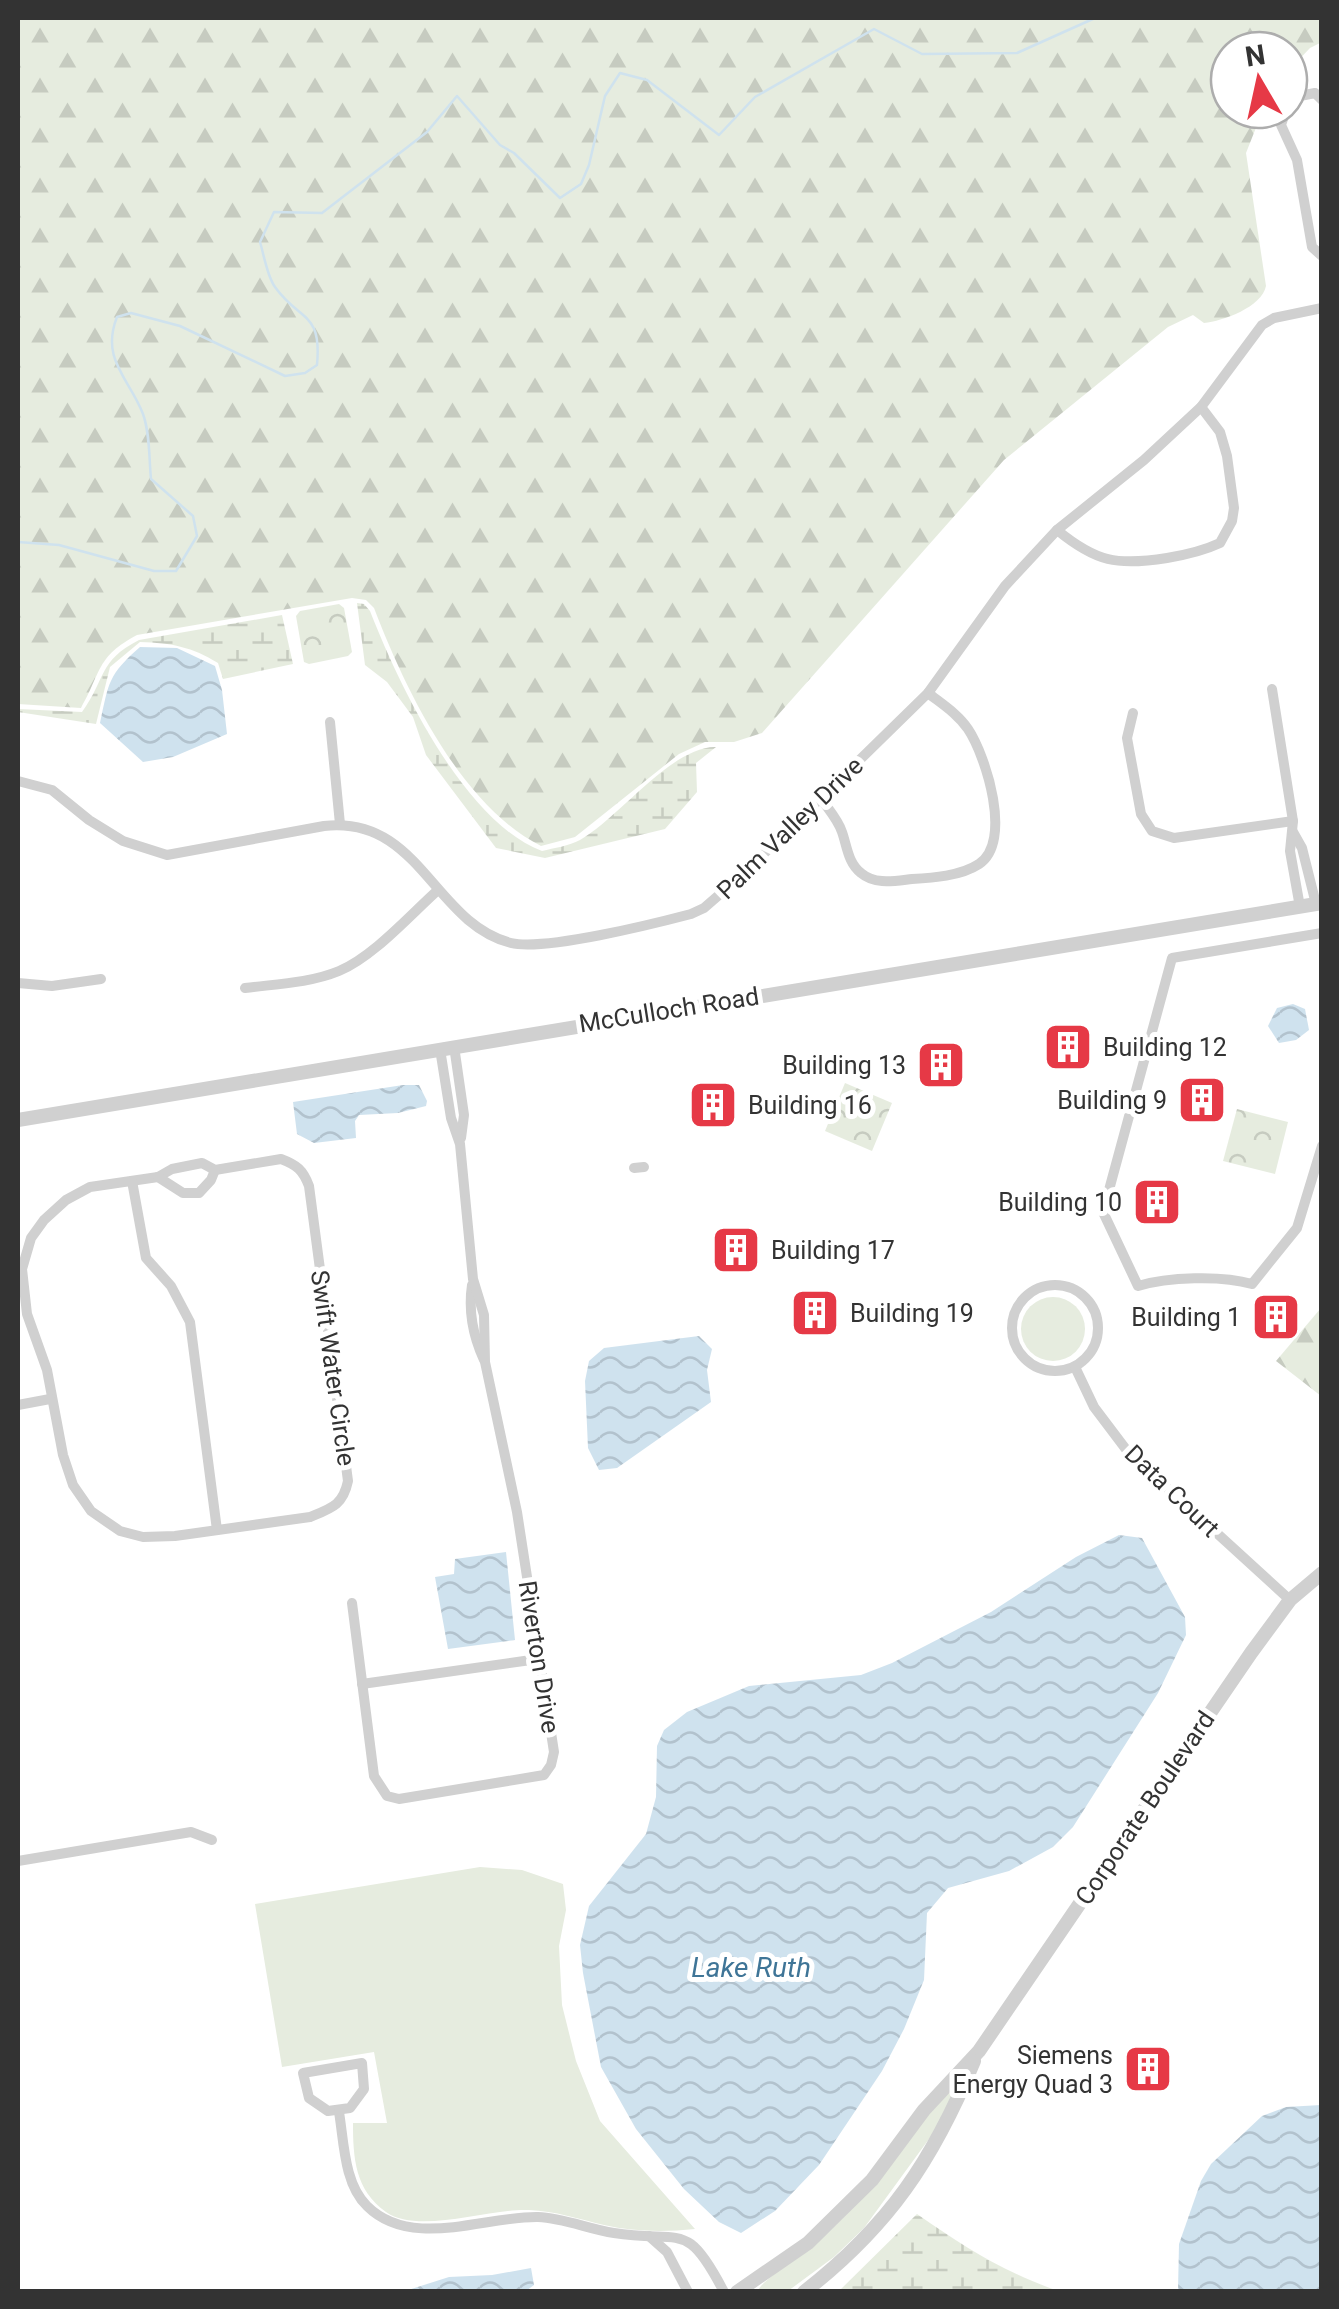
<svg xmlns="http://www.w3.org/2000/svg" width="1339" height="2309" viewBox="0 0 1339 2309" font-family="Roboto,sans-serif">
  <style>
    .green { fill: #e6ecdf }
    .forest { fill: url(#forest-firs) }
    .wetland { fill: url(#wetland-marsh) }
    .park { fill: url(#park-crowns) }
    .water { fill: url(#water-waves) }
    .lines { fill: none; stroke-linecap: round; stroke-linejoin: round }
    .stream { stroke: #cfe2ee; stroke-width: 2.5 }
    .minor { stroke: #d0d0d0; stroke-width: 10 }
    .tertiary { stroke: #d0d0d0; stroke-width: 14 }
    .labels { text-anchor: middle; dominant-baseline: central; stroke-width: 10; stroke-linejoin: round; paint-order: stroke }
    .street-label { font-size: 25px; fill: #333; stroke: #fff }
    .poi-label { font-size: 25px; fill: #333; stroke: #fff; text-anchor: end }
    .water-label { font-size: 28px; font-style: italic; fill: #3f7597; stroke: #fff }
  </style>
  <defs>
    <pattern id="forest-firs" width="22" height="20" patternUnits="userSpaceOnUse" patternTransform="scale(2.5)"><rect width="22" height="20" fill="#e6ecdf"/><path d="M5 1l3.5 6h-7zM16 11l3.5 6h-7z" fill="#c6cbc0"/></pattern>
    <pattern id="wetland-marsh" width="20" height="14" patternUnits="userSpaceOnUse" patternTransform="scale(2.5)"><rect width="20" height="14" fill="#e6ecdf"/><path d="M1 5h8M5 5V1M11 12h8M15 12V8" fill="none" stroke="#c6cbc0"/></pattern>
    <pattern id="park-crowns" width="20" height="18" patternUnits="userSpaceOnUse" patternTransform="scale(2.5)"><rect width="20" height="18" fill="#e6ecdf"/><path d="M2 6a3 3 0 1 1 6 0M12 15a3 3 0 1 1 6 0" fill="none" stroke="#c6cbc0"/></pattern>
    <pattern id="water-waves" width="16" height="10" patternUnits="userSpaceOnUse" patternTransform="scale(2.5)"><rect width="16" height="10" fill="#cfe2ee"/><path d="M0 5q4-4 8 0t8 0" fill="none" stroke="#b2c2cd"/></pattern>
  </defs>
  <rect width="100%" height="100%" fill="#fff"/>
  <g class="green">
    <circle cx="1053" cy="1329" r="32"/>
    <path d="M480,1867L522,1870L563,1884L566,1910L559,1946L562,2005L576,2061L600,2121L695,2229C665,2232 634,2232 604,2225C579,2219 555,2211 529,2210C489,2208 419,2235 386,2212C355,2190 353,2158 353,2123H387L374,2052L282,2067L255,1904Z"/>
    <path d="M951,2086H957L937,2128L864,2228L834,2257L788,2291L757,2292C761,2280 808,2251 821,2239C871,2194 909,2138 951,2086Z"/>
  </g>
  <g class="forest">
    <path d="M18,18H1321L1322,42L1310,48L1289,70V50H1229V110H1263L1246,153L1266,286C1262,307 1223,321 1204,323L1193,315L1168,327L1004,460L762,733L734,742H705L679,754L575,837L541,846C461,806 405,689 374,608L366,600L352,598L137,635C96,657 102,671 81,708L18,704Z"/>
    <polygon points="1321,1308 1321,1396 1276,1361"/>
  </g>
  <g class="wetland">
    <path d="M357,603L364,604L370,611C399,685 464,822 542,851C554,848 569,846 580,840C619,818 672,746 716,747L696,763L697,792L665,829L545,858L496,848L426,755L413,717L387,682L365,665Z"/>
    <path d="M282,615L293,664L223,679L218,663C192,647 172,643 140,642L110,667L96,724L18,712V709L82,712C106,679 98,661 139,640Z"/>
    <path d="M917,2214C966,2248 1002,2271 1058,2291H839Z"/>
  </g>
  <g class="park">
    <polygon points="339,604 344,608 352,652 348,656 309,664 304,662 296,616 300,611"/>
    <polygon points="845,1083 892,1103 872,1151 825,1131"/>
    <polygon points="1237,1109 1288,1122 1275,1174 1223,1161"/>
  </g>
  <g class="water">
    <path d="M140,647L177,648L215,666L222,690L227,734L173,757L143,762L100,723C109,682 108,675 140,647Z"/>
    <polygon points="1293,1004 1305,1009 1309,1030 1296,1040 1279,1043 1268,1026 1277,1008"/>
    <polygon points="403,1085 419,1085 427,1101 426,1106 398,1113 359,1115 355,1121 356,1138 314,1143 297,1134 293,1102"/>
    <polygon points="699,1336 712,1349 707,1370 711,1402 617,1468 599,1470 588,1448 585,1381 589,1361 604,1348"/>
    <polygon points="1119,1535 1142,1538 1185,1617 1186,1635 1158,1693 1073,1827 1053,1847 1009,1871 948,1888 927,1913 924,1980 904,2029 882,2071 819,2165 775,2211 741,2233 719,2222 684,2189 636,2129 601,2067 583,1973 580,1945 589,1906 646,1834 656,1797 657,1746 664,1730 687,1712 749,1686 861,1675 892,1663 991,1612 1076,1557"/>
    <polygon points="506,1552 515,1640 448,1649 435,1577 454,1574 455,1559"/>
    <polygon points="1321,2105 1321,2291 1178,2291 1179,2244 1201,2181 1211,2164 1262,2116 1286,2107"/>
    <polygon points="531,2268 534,2285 526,2291 405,2291 449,2277 492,2275"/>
  </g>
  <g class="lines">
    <path class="stream" d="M18,542L59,545L154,571H176L197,536L193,516L151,479C149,459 150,433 143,414C130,379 100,360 117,317L131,313L180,326L285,376L305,373L317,365C322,311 300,322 275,287C267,276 264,255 260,242L274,212L322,213L427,132L457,96L500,145L514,153L560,198L581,184L589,165L605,96L620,73L647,80L719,135L755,97L874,29L922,54L1017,53L1095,18"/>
    <g class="minor">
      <polyline points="1289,104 1295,97 1315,93 1322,100"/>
      <polyline points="1286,110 1281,125 1297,160 1312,247 1322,256"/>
      <path d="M1057,530C1096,562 1117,566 1167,558C1185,555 1203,551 1220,543L1232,521L1234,508L1227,456L1220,432L1201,407"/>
      <polyline points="1272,689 1293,821 1290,851 1300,907"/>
      <polyline points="1133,713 1127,738 1141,814 1152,831 1174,838 1293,821"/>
      <polyline points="330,722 340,824"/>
      <path d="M18,781L52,790L89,820L123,841L167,855L324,826C420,815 433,923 511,943C545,951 653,924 691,914L704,908L742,875L928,693L1005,586L1057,530L1144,460L1201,407L1262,325L1274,318L1322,308"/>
      <path d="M822,800C829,810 838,820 842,832C847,846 848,863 861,873C875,885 894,881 912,879C932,878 961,876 979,864C1013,842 986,756 968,729C958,714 942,704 928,693"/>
      <polyline points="1293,832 1302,848 1316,904"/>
      <path d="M1322,933L1172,958L1103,1212L1138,1286C1167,1277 1222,1275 1252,1284L1297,1228L1322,1146"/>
      <polyline points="18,983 52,986 101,979"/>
      <path d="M245,988C276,984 310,983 339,971C373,957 410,915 438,890"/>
      <polyline points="454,1046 464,1115 461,1138"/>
      <path d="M281,1159C297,1165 303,1170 309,1186L348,1481C343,1505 332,1508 310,1517L175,1536L143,1537L120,1531L91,1511L73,1485L63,1455L47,1370L27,1314L22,1269L31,1238L44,1220L66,1200L90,1187L158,1177L172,1169L202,1163L215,1170Z"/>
      <polyline points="634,1168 644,1167"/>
      <polyline points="158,1177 183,1193 199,1193 211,1180 215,1170"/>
      <polyline points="132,1181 146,1258 171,1286 190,1322 217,1530"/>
      <circle cx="1055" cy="1328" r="43"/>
      <path d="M472,1285C468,1312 473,1336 484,1360"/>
      <polyline points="1075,1367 1094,1407 1128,1452 1290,1600"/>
      <polyline points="18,1405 50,1399"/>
      <polyline points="352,1603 374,1776 387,1796 399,1799 544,1775 551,1765 554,1752 517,1512 485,1362 484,1315 473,1279 460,1144 451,1118 440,1049"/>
      <polyline points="362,1684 538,1659"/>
      <polyline points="18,1861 191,1832 212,1840"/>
      <polygon points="362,2063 364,2089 350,2108 328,2111 309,2098 303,2073"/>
      <path d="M339,2112C344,2142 344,2184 367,2206C411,2250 485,2216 538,2217C564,2218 588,2229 614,2233C682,2244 686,2218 724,2292"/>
      <polyline points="649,2236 667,2252 688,2292"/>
    </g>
    <g class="tertiary">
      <polyline points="18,1120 1322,903"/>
      <polyline points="737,2292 808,2243 872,2180 924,2110 979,2051 1251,1653 1290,1600 1322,1573"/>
      <path d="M804,2292C889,2226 933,2160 974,2061"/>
    </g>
  </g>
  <defs>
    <g id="building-square" transform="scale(2.5)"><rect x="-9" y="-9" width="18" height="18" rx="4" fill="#e63946" stroke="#fff"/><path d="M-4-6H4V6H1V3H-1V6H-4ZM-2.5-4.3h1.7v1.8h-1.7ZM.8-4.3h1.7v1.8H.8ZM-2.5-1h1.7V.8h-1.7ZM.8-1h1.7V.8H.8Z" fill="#fff"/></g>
  </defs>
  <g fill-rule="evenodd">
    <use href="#building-square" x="1068" y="1047"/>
    <use href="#building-square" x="941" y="1065"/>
    <use href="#building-square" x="1202" y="1100"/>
    <use href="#building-square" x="713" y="1105"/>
    <use href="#building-square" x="1157" y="1202"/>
    <use href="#building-square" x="736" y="1250"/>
    <use href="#building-square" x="815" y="1313"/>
    <use href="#building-square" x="1276" y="1317"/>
    <use href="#building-square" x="1148" y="2069"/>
  </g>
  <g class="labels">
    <g class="street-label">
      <text transform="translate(790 828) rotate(-44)">Palm Valley Drive</text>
      <text transform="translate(669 1010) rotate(-9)">McCulloch Road</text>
      <text transform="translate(333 1368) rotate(82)">Swift Water Circle</text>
      <text transform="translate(1172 1491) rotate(44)">Data Court</text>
      <text transform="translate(539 1657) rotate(81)">Riverton Drive</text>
      <text transform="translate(1145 1808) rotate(-56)">Corporate Boulevard</text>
    </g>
    <g class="poi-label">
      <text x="1103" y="1047" text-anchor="start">Building 12</text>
      <text x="906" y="1065">Building 13</text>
      <text x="1167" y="1100">Building 9</text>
      <text x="748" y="1105" text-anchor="start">Building 16</text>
      <text x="1122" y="1202">Building 10</text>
      <text x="771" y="1250" text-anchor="start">Building 17</text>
      <text x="850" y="1313" text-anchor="start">Building 19</text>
      <text x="1241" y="1317">Building 1</text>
      <text x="1113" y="2055">Siemens<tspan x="1113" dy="29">Energy Quad 3</tspan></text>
    </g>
    <g class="water-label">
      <text x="751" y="1967">Lake Ruth</text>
    </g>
  </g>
  <rect width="1339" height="2309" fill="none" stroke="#333333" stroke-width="40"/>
  <g transform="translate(1259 80) rotate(351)"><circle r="48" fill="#ffffff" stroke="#adadad" stroke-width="2.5"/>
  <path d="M0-8L18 38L0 25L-18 38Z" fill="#e63946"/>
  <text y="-15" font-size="28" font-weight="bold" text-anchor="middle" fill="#333333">N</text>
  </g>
</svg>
